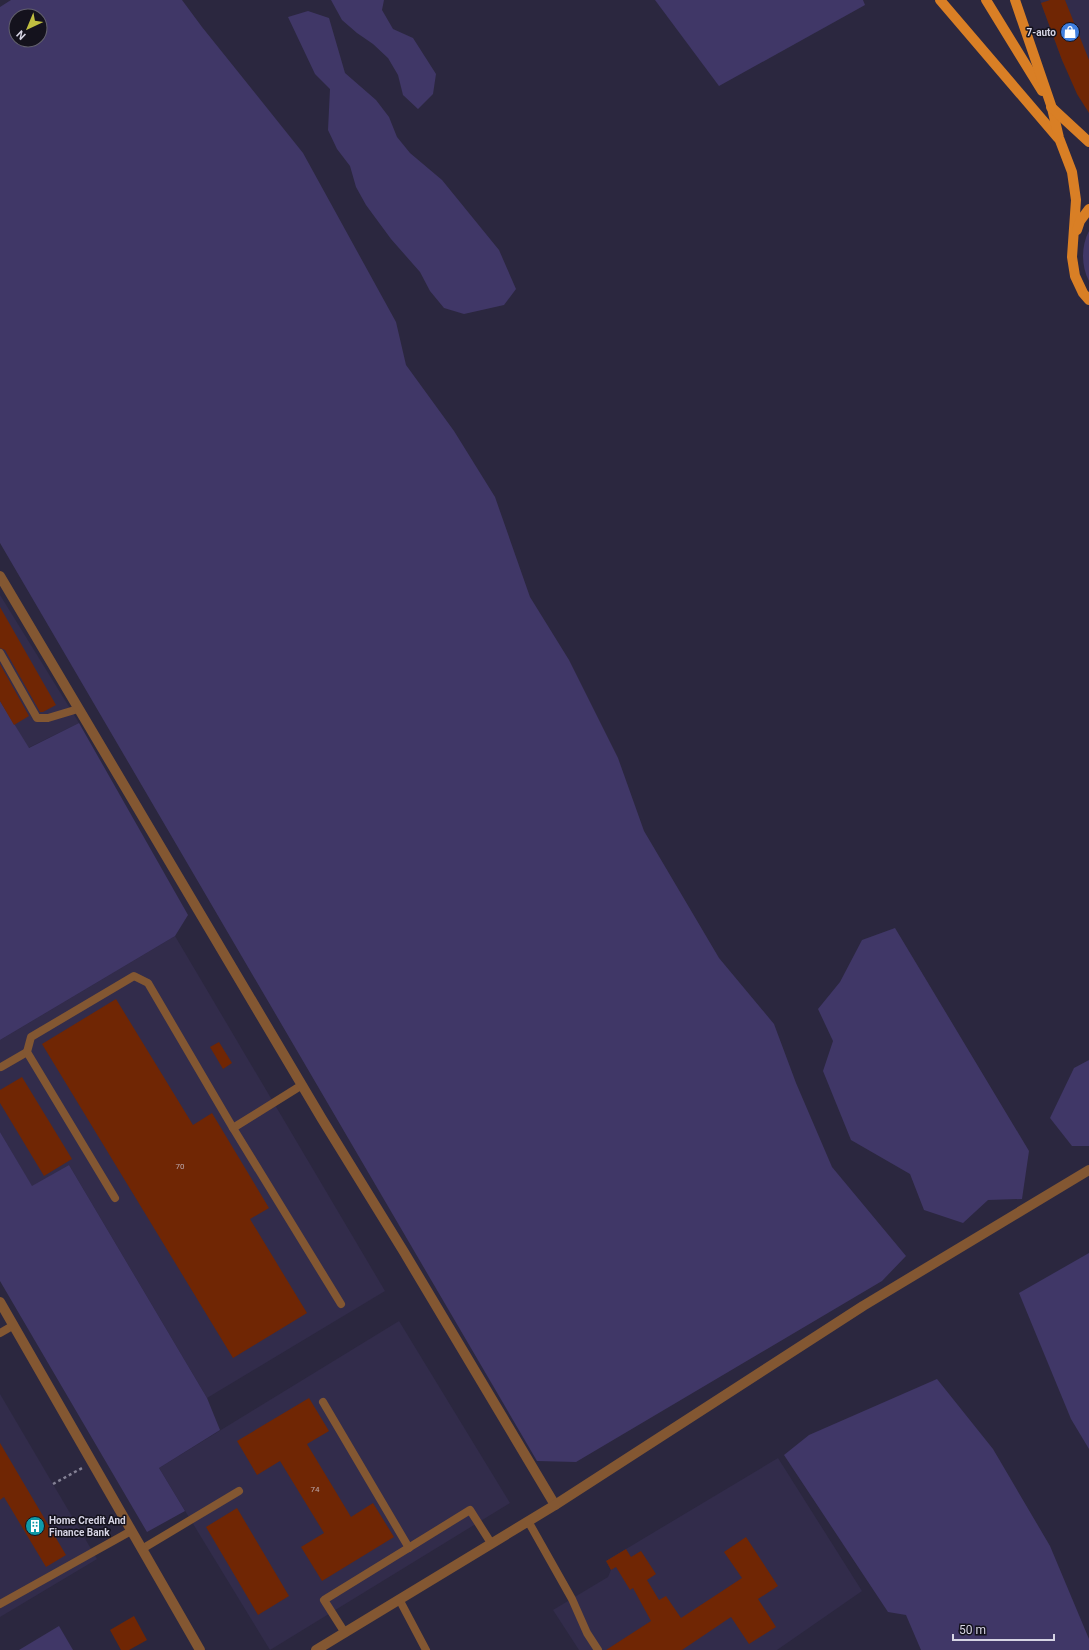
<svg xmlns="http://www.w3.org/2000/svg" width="1089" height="1650" viewBox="0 0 1089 1650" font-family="Roboto,sans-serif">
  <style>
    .built { fill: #322c4b }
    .green { fill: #403767; fill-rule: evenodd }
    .building { fill: #702604 }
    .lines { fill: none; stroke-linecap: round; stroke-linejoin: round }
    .path { stroke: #848195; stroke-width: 2.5; stroke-dasharray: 3 3; stroke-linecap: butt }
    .lane { stroke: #835732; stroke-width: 8 }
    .street { stroke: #835732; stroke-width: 10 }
    .primary { stroke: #d97f25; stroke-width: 10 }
    .labels { text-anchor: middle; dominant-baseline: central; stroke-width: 3; stroke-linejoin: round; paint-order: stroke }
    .number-label { font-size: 8px; fill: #bca8ac }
    .poi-label { font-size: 10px; font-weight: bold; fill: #d6d4e4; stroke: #14121d; text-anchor: end }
  </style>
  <rect width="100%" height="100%" fill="#2b273f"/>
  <g class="built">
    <polygon points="1040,0 1089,0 1089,113 1062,60"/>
    <polygon points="0,595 79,723 28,748 0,701"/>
    <polygon points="175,936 385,1291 207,1398 69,1165 32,1187 0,1132 0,1040"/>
    <polygon points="399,1321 510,1503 270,1650 159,1468"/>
    <polygon points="0,1394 97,1559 0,1617"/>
    <polygon points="778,1458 862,1591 777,1650 579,1650 553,1610 608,1577 611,1570 606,1561"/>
  </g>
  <g class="green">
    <path d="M11,0H182L202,27L303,153L396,322L406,365L454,431L495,497L530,597L569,660L618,758L644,831L719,958L774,1024L796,1083L832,1167L906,1256L882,1281L576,1462L537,1461L0,543V7ZM16,16H40V40H16Z"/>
    <polygon points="331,0 384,0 382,10 393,29 413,38 436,74 433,94 418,109 403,95 398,75 388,58 373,44 357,33 342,20"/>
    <polygon points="655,0 863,0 865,5 719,86"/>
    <polygon points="308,11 329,18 345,73 376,100 389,117 397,137 410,153 442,180 499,250 516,289 504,305 464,314 444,308 430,291 420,272 391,239 366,205 356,187 350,166 337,149 328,130 330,89 315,74 288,17"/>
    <path d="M1089,231V281C1081,266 1081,246 1089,231Z"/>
    <polygon points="0,701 29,748 79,723 188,915 175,936 0,1040"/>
    <polygon points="895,928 1029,1151 1022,1199 988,1200 963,1223 924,1210 910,1174 851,1140 823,1071 833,1041 818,1009 840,982 862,940"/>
    <polygon points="1089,1060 1089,1146 1072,1146 1050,1118 1074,1068"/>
    <polygon points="0,1132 32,1186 69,1165 207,1398 220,1430 159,1468 185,1511 147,1532 0,1281"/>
    <polygon points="1089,1253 1089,1449 1071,1419 1019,1293"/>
    <polygon points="937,1379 993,1449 1050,1546 1089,1639 1089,1650 921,1650 906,1615 888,1612 784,1455 809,1435"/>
    <polygon points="59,1626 73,1650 19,1650"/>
  </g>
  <g class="building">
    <polygon points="1050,0 1065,0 1089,60 1089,113 1077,94 1062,60 1041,3"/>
    <polygon points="0,607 56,705 43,712 40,712 5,650 0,648"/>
    <polygon points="0,664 29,716 14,725 0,701"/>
    <polygon points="116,999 193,1125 212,1113 269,1208 250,1219 307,1313 233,1358 42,1044"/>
    <polygon points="219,1042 232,1063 223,1069 210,1047"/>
    <polygon points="22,1077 72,1159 44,1176 0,1103 0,1090"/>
    <polygon points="309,1398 329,1431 307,1444 351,1517 373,1503 394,1537 322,1581 301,1547 324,1533 280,1461 257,1475 237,1441"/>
    <polygon points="0,1443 66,1555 46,1567 4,1497 0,1500"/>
    <polygon points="237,1508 289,1596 258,1615 206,1527"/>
    <polygon points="746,1537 778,1586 758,1599 776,1627 749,1644 731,1617 682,1650 606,1650 651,1621 633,1588 630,1590 616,1567 611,1570 606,1561 626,1549 631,1557 641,1551 656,1574 647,1580 659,1600 666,1596 681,1618 742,1578 724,1552"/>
    <polygon points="134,1616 147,1640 129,1650 121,1650 110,1630"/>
  </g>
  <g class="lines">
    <polyline class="path" points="53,1484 84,1467"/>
    <g class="lane">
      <polyline points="0,653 37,718 48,718 78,709"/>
      <polyline points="1,1067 27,1052"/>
      <polyline points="302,1085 233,1128 341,1304"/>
      <polyline points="115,1198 27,1052 31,1037 134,976 148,983 233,1128"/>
      <polyline points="0,1333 14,1325"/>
      <polyline points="323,1402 409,1548"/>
      <polyline points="528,1521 572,1599 587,1633 598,1650"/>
      <polyline points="142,1549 239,1491"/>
      <polyline points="399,1599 426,1650"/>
      <polyline points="0,1604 131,1531"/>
      <polyline points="345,1633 324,1600 470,1510 491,1543"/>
    </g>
    <g class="street">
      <polyline points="0,576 322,1119 404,1252 555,1505"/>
      <polyline points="0,1302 200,1650"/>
      <polyline points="316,1650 555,1505 863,1306 1089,1170"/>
    </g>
    <g class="primary">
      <polyline points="940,0 1058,138"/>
      <polyline points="986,0 1042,91"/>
      <polyline points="1015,0 1052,108 1059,138 1072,172 1076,200 1072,257 1075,276 1083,293 1089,300"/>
      <polyline points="1051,107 1089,142"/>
      <polyline points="1077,230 1080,221 1089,209"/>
    </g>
  </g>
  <defs>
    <g id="shop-disc" transform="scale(1)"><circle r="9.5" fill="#3f7fe0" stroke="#14121d"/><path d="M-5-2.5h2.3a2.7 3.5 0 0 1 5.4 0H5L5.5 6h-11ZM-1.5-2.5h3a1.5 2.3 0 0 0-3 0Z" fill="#fff"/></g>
    <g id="building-disc" transform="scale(1)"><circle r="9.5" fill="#0f9aa8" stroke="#14121d"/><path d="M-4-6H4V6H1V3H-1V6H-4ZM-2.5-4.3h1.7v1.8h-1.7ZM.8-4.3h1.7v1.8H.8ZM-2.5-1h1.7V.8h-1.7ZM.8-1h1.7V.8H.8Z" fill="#fff"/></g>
  </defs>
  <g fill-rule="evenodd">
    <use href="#shop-disc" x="1070" y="32"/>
    <use href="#building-disc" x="35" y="1526"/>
  </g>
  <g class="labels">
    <g class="number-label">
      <text x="180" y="1166">70</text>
      <text x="315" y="1489">74</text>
    </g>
    <g class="poi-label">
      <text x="1056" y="32">7-auto</text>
      <text x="49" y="1520" text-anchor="start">Home Credit And<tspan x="49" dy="12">Finance Bank</tspan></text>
    </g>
  </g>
  <g transform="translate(28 28) rotate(224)"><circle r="19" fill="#14121d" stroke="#62606d"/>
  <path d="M0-3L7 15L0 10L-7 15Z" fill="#c0be40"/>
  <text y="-6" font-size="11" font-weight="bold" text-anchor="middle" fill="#d6d4e4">N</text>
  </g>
  <path d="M953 1634v6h101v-6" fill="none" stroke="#d6d4e4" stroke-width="2"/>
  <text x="959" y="1634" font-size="12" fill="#d6d4e4" stroke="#14121d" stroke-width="3" paint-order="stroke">50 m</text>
</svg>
